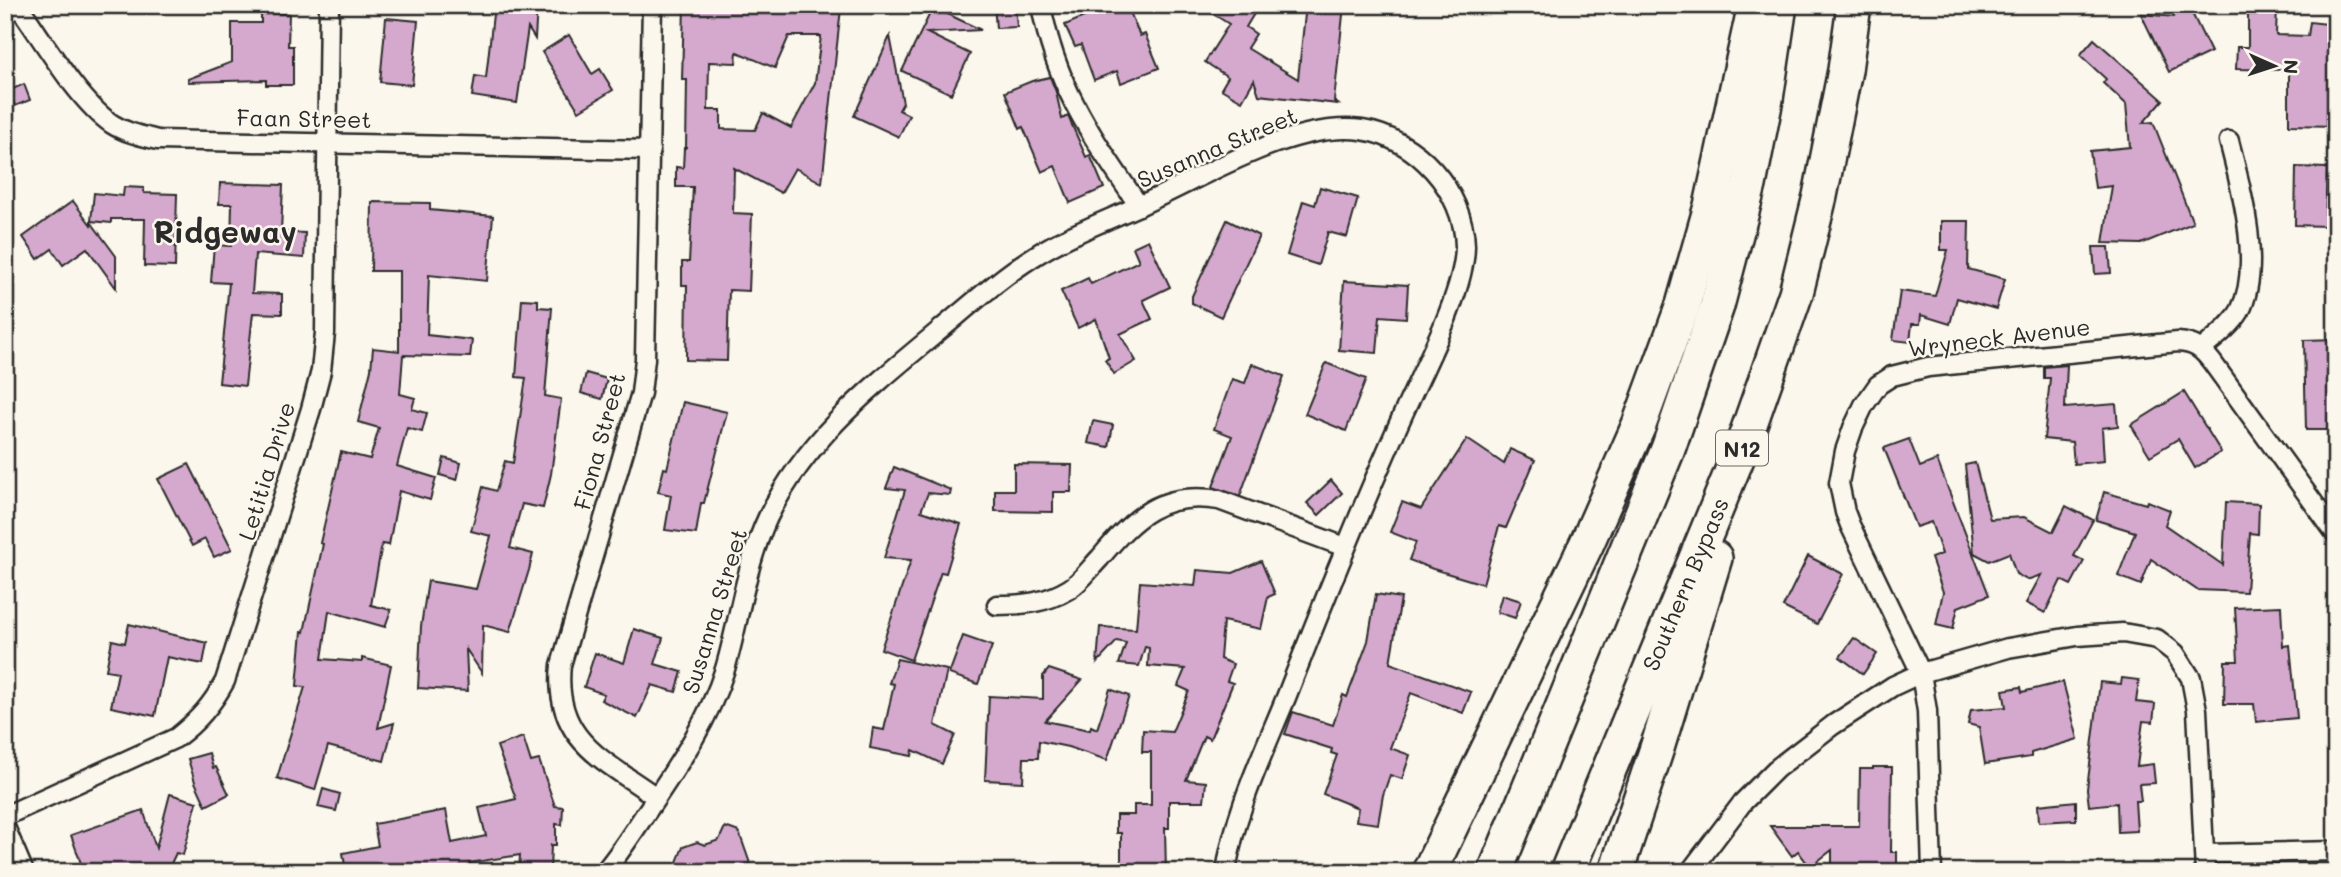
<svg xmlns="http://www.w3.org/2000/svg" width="2341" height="877" viewBox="0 0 2341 877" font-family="Mali,sans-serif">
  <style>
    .building { fill: #d4a9cd; stroke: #2b2b2b; stroke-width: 2; fill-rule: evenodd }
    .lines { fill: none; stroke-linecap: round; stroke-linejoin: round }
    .minor-casing { stroke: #2b2b2b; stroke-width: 23 }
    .motorway-casing { stroke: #2b2b2b; stroke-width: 38 }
    .minor { stroke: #fbf7ec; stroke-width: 18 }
    .motorway { stroke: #fbf7ec; stroke-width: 33 }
    .labels { text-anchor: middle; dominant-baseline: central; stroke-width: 5; stroke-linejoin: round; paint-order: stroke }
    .shield { fill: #fbf7ec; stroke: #696865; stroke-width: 2 }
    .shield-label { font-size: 21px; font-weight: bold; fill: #2b2b2b }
    .street-label { font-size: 23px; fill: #2b2b2b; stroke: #fbf7ec }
    .district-label { font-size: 30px; font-weight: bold; fill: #2b2b2b; stroke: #fbf7ec }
  </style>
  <rect width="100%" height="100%" fill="#fbf7ec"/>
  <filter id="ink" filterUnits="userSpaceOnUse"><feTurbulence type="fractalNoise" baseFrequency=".0143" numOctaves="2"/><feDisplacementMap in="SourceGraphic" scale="14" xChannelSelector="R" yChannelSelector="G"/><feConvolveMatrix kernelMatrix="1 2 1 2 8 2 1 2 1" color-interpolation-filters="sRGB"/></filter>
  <g filter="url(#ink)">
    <g class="building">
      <polygon points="494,5 537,5 535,39 528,28 517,103 472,96 475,76 486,78"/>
      <path d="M684,5L841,8L822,183L795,168L781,193L734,168L733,213L752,214L749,291L729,290L727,361L686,360L687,285H682V262H689L693,187H676V167L683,168L684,148H686L687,80H682ZM789,36H821L815,83L791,128L763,113L755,130L721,129V110H708L709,62L736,63L737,52L775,68Z"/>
      <polygon points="994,5 1015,5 1017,27 996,28"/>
      <polygon points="1112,5 1127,5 1140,36 1145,34 1159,68 1121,83 1117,71 1094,80 1081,45 1075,47 1065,25"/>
      <polygon points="1199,5 1244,5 1255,12 1246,27 1256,34 1247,48 1298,79 1306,5 1344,5 1334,101 1338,104 1259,95 1254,80 1242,101 1221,89 1228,77 1205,62 1229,24"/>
      <polygon points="2173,5 2188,5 2211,52 2169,72 2141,14 2174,17"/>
      <polygon points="2248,5 2277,5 2276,35 2308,36 2310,22 2336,25 2333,54 2336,54 2336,126 2289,125 2289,70 2236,69 2237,47 2248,47"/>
      <polygon points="933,7 981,30 927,33 970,54 951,94 902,71"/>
      <polygon points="261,13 289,14 288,46 293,46 293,85 266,85 266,80 188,82 188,79 232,62 232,23 261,23"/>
      <polygon points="386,18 418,21 412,85 380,82"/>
      <polygon points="569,35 592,74 600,69 613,90 579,111 542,52"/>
      <polygon points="890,36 903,103 899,110 909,115 899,137 854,116"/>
      <polygon points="2094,39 2163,100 2143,123 2153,122 2193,223 2141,244 2103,243 2112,186 2095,188 2090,151 2130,147 2126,104 2103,83 2106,79 2080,55"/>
      <polygon points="1050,77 1056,92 1062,119 1068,116 1086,157 1090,155 1104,188 1070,203 1055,166 1042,172 1023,127 1020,129 1005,92 1032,81"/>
      <polygon points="24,84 30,100 15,106 8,91"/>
      <polygon points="2296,167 2327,168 2325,226 2295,225"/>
      <polygon points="220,183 283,185 281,232 305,233 304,258 255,254 252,293 282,294 282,314 253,313 245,386 219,383 229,283 211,282 214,245 231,246 232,204 219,204"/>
      <polygon points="124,187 144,188 144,193 177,194 175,267 144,266 145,219 111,219 111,223 91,221 94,193 123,196"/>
      <polygon points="1320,187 1358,198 1347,237 1328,232 1318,265 1287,255 1303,201 1315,205"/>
      <polygon points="73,201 91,225 91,222 116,256 116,288 87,248 63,265 52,249 38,259 23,237"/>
      <polygon points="372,202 430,203 430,210 493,216 487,281 429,275 427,335 472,340 470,357 403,355 400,394 415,398 412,409 427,413 422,432 407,428 397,466 436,478 430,500 399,491 389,545 382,544 371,605 391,610 385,627 329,611 322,659 362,662 362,658 391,665 378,728 394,723 384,761 328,746 315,790 277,778 305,687 297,686 302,631 304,632 323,544 320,543 341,452 370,459 379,428 358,422 371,369 373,348 399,351 399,271 371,271"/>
      <polygon points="1227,220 1259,236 1221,317 1192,303 1192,296"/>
      <polygon points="1941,221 1969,221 1968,269 2005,279 1996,309 1957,298 1950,324 1921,315 1920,324 1912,324 1910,342 1893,340 1900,291 1935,296 1948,250 1941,250"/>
      <polygon points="1148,240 1170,287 1143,300 1152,319 1120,334 1136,361 1114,374 1105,360 1109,358 1096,319 1078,328 1061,291 1088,278 1091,284 1139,261 1133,247"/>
      <polygon points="2093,247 2109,247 2111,273 2095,274"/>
      <polygon points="1344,281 1408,285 1406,318 1380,316 1377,353 1339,350"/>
      <polygon points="522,299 538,300 538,307 552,308 545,396 561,399 551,474 543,508 522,504 510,548 533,554 529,570 510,632 483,625 482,673 466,649 468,691 418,688 421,626 428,581 476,589 491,536 471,531 483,487 496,491 505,461 513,463 526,378 516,377"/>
      <polygon points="2336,339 2336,430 2306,430 2304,340"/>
      <polygon points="1326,363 1366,379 1346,431 1305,414"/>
      <polygon points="1252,364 1284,376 1240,496 1213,487 1232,436 1214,429 1232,379 1245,383"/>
      <polygon points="2067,365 2065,408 2116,404 2118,426 2102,428 2104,461 2074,464 2072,442 2044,439 2050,378 2044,378 2044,367"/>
      <polygon points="586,373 607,379 602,399 581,393"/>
      <polygon points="2184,392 2221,452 2195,468 2178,439 2150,456 2131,425"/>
      <polygon points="683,402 727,412 704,503 701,503 696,534 665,530 671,495 658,492 664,468 667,469"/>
      <polygon points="1093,421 1113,425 1109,447 1088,443"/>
      <polygon points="1467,439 1504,464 1510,449 1535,460 1506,528 1499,526 1483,584 1433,569 1409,560 1416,542 1390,532 1402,502 1421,509"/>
      <polygon points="1909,439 1920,467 1937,460 1989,595 1958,607 1953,629 1936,625 1943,592 1931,558 1942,554 1931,522 1916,527 1884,448"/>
      <polygon points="444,458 461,463 457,480 440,475"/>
      <polygon points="1975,463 1990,519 2024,517 2053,532 2066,506 2093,520 2074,556 2084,561 2071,585 2061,580 2045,613 2026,603 2041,575 2027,580 2016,574 2009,553 1989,561 1974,553 1965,465"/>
      <polygon points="189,464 232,549 214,557 205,539 192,546 158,479"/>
      <polygon points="1014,464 1072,465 1071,492 1053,492 1053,512 995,511 995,490 1014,490"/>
      <polygon points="894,467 951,490 950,495 928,493 921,511 961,524 946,573 941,572 911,660 881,649 911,560 884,558 905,490 886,488"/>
      <polygon points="1331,480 1342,493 1319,515 1307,503"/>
      <polygon points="2104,492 2146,504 2147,501 2170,510 2165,525 2223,565 2226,502 2259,504 2258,534 2250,533 2246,592 2197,590 2151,559 2141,585 2118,576 2135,532 2096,520"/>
      <polygon points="1808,556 1843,574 1817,624 1783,607"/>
      <polygon points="1261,561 1275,594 1268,597 1261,629 1223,621 1220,659 1233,664 1227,681 1233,683 1210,739 1204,736 1186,780 1206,782 1204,801 1169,801 1169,828 1165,828 1166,872 1121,872 1121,833 1116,833 1116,815 1134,815 1134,805 1151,805 1151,752 1142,752 1143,730 1172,732 1189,691 1178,686 1185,669 1148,666 1149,648 1145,647 1139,666 1119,664 1126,643 1117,641 1097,663 1100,627 1136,629 1140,582 1195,586 1197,570 1233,573"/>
      <polygon points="1376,594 1401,598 1390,663 1471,692 1463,713 1411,693 1390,748 1410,755 1402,779 1390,775 1383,795 1378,824 1356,821 1358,808 1323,794 1337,755 1331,753 1332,749 1285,734 1293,712 1333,725 1343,695 1347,697 1368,641"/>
      <polygon points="1502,595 1521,601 1515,618 1497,612"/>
      <polygon points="2281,606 2283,646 2290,645 2297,718 2256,722 2254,704 2224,704 2225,661 2238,661 2235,608"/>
      <polygon points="129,624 207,643 203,664 167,657 155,716 111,707 118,672 106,670 112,640 125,643"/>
      <polygon points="634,629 663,638 655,664 682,672 676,692 652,685 637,718 601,700 604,694 584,687 595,653 624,663"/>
      <polygon points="963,636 992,646 978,684 949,674"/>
      <polygon points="1854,638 1877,654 1863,674 1840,657"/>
      <polygon points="897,659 947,670 935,725 955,735 942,764 913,750 912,756 870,748 873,728 884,730 894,684 889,683"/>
      <polygon points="1049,669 1082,680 1045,721 1090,730 1091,726 1097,729 1110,689 1129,696 1107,760 1068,747 1039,741 1038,758 1024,758 1023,782 985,780 989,696 1043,699 1043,676"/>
      <polygon points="2122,678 2139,680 2136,702 2155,704 2153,722 2143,721 2137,766 2153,764 2155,783 2139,784 2141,801 2135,801 2137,831 2118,832 2117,803 2089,806 2087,789 2100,682 2121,684"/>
      <polygon points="2063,682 2078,739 2031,753 2031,757 1985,764 1979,727 1968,724 1971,710 2006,707 2003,690 2021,687 2022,692"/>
      <polygon points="523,737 531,762 539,760 555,806 563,807 562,825 556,824 556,845 551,845 550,871 519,872 520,855 469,863 471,872 346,872 343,853 378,846 374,824 446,810 452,843 486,836 479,808 516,799 497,746"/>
      <polygon points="209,753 213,768 216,767 229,794 206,806 195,782 188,759"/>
      <polygon points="1873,767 1892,767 1891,852 1897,852 1897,872 1832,872 1832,850 1810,867 1798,851 1792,856 1770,826 1859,826 1860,769 1873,769"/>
      <polygon points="323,789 340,794 336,811 318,807"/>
      <polygon points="170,794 197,802 183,855 176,853 167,872 84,872 71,835 143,810 156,848"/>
      <polygon points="2076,801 2076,820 2039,822 2038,805"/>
      <polygon points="725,827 739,832 753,872 673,872 683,847 697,842 705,845 719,840"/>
    </g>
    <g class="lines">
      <g class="minor-casing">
        <g id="minor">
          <path d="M18,5C43,40 78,101 112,124C126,133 142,136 158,140L650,150"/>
          <path d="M652,5L645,359L641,393L561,665C553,740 603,759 656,797"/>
          <path d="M1041,5C1056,88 1093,138 1139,206"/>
          <path d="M2202,349C2215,338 2231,326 2240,311C2263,266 2241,188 2229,141"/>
          <path d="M997,605C1023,605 1046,603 1069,589C1082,581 1090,568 1100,558C1134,517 1161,491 1219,500L1345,547"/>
          <path d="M5,816L176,738C198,721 212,705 225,681L311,409L321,371L325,333L329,5"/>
          <polyline points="5,827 24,872"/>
          <polyline points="2205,854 2336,851"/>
          <path d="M604,872C621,852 635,829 650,807C679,764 709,720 725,669C740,618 745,566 768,517C807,437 873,386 940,330C970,305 1000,278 1033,257C1072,232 1117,217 1158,197C1215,170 1298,121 1362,130C1416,138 1464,191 1465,246C1465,293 1420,375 1400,421C1360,511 1323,603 1287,695C1264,752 1235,810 1226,872"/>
          <polyline points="1690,872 1743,802 1776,769 1833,725 1893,686 1921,673 2008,648 2077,636 2123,633 2157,639 2175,653 2191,678 2197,710 2205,872"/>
          <path d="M1932,872L1927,711L1921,673L1850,525L1845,512L1839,483L1845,451L1853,428L1864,405L1878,385L1892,376L1928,367L2178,342C2195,343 2202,349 2212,362L2336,534"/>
        </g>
      </g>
      <g class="motorway-casing">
        <g id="motorway">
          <polyline points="1429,872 1587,543 1639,425 1683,305 1711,206 1755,5"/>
          <polyline points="1495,872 1668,449 1717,306 1749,185 1766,99 1780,5"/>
          <polyline points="1567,872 1743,444 1796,293 1820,196 1845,70 1854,5"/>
          <polyline points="1616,872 1658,745 1715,558"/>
        </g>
      </g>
      <use href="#minor" class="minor"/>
      <use href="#motorway" class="motorway"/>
    </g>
  </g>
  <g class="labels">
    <rect class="shield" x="1716" y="430.5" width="52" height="35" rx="5"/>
    <g class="shield-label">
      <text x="1742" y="448">N12</text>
    </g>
    <g class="street-label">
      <text transform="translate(304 118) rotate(1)">Faan Street</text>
      <text transform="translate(1217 147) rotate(-23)">Susanna Street</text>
      <text transform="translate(1999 337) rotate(-7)">Wryneck Avenue</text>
      <text transform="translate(599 441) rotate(-75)">Fiona Street</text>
      <text transform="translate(266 471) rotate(-73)">Letitia Drive</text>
      <text transform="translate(1685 584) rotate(-67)">Southern Bypass</text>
      <text transform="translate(714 611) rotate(-73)">Susanna Street</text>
    </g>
    <g class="district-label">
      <text x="225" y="231">Ridgeway</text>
    </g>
  </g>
  <rect width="2341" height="877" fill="none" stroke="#fbf7ec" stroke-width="28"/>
  <rect x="14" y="14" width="2313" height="849" fill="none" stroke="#2b2b2b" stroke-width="2.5" filter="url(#ink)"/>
  <g transform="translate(2274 66) rotate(93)" stroke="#fbf7ec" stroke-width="5" paint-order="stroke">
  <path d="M0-5L12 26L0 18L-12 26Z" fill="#2b2b2b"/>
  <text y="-10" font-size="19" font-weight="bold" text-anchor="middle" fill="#2b2b2b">N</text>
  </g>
</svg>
